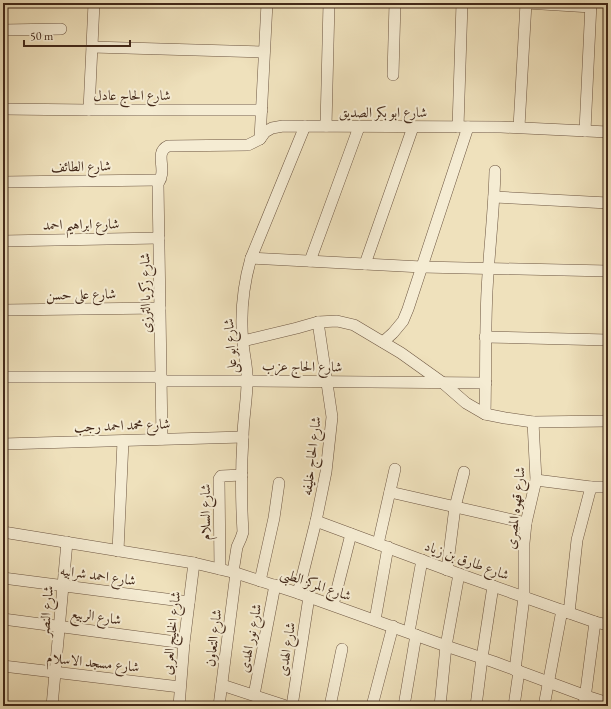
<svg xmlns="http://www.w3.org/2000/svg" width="611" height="709" viewBox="0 0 611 709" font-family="'EB Garamond',Amiri,serif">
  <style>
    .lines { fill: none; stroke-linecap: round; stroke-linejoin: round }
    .street-casing { stroke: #6d5642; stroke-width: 12 }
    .street { stroke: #f5ecd3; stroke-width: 11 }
    .labels { text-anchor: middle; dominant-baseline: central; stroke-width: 4; stroke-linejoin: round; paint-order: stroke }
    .street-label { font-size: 14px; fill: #422819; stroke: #f5ecd3 }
  </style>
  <rect width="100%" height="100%" fill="#efe1bc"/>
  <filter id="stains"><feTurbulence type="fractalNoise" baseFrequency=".005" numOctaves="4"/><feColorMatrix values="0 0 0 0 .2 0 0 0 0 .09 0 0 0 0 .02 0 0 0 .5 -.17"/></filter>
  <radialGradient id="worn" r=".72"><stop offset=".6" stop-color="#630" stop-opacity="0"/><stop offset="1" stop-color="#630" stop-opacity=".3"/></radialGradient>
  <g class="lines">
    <g class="street-casing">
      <g id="street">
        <polyline points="526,3 591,7"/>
        <polyline points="3,30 61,29"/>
        <polyline points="92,47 264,52"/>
        <polyline points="393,75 395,3"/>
        <polyline points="3,109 89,110 262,110"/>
        <polyline points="89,110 94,3"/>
        <polyline points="326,126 329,3"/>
        <polyline points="458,127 462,3"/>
        <polyline points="519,127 526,3"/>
        <polyline points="585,131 591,3"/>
        <polyline points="260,139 267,3"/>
        <polyline points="3,182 159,180"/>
        <polyline points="494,197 608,203"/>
        <polyline points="3,241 159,238"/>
        <polyline points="251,258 422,267 608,271"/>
        <polyline points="310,261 359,127"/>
        <polyline points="365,264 413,127"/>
        <polyline points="3,310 160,308"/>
        <polyline points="485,337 608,340"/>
        <polyline points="243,341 297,328 318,322 337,321 354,325 401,353 443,383 466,403 485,414 505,418 533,422 608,421"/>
        <polyline points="383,342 393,333 403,321 408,309 468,127"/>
        <polyline points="3,377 161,377"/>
        <polyline points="161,381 247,381 486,383"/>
        <path d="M485,414C486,373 485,332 487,291C489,251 494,211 495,171"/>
        <path d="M162,439L158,184C159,181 161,180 161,177C165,167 155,152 168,146L248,145L260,139L265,132L272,128L283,126L501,127L608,132"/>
        <polyline points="3,444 243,437"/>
        <polyline points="536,480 591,487 608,487"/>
        <polyline points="390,492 526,523"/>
        <polyline points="316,521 459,574 595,622 608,625"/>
        <polyline points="3,532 194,563 236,573 298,593 446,646 494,662 586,696 608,703"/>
        <polyline points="378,544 395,469"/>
        <polyline points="118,551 123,441"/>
        <polyline points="220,569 219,479 221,476 242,475"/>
        <polyline points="447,570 455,507 464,472"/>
        <path d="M233,572L237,547L241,538L243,532C241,500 241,468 243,437C243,419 247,400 247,382C248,369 244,356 243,343C240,314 243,286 251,258L305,126"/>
        <polyline points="3,578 189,602"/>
        <polyline points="260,581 274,518 279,483"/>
        <polyline points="298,593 316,521 326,472 332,417 318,322"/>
        <polyline points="333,605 351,534"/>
        <polyline points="569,613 577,540 591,487"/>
        <polyline points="3,619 184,643"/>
        <polyline points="375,620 388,547"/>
        <polyline points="409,632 422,560"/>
        <polyline points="3,666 180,687"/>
        <polyline points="515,670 524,597 524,543 526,523 536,480 533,422"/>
        <polyline points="222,685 286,706"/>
        <polyline points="254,695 275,585"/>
        <polyline points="52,706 67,542"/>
        <polyline points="179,706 184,643 194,563"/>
        <polyline points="219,706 236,573"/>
        <polyline points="292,706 309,597"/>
        <polyline points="330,706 342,649"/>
        <polyline points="372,706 393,626"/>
        <polyline points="404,706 416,635"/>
        <polyline points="440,706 446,646 459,574"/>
        <polyline points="476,706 482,658 493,586"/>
        <polyline points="514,706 519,671"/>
        <polyline points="544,706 562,610"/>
        <polyline points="584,706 595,622"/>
      </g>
    </g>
    <use href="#street" class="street"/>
  </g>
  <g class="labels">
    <g class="street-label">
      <text x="132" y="95">شارع الحاج عادل</text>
      <text x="383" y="112">شارع ابو بكر الصديق</text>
      <text transform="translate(81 166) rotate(-1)">شارع الطائف</text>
      <text transform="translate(81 224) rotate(-1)">شارع ابراهيم احمد</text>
      <text transform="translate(145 293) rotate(-91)">شارع زكريا الترزى</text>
      <text transform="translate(81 294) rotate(-1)">شارع على حسن</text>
      <text transform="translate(230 346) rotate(-94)">شارع ابو على</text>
      <text transform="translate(302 366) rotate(1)">شارع الحاج عزب</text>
      <text transform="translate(122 425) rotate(-2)">شارع محمد احمد رجب</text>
      <text transform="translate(311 456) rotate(-83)">شارع الحاج خليفه</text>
      <text transform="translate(515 508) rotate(-83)">شارع قهوه المصرى</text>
      <text transform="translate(205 512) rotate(-90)">شارع السلام</text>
      <text transform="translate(467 560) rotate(20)">شارع طارق بن زياد</text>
      <text transform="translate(98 575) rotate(8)">شارع احمد شرابيه</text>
      <text transform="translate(316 584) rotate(19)">شارع المركز الطبى</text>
      <text transform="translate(46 611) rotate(-85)">شارع النصر</text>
      <text transform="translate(96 616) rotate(8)">شارع الربيع</text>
      <text transform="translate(171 633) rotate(-84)">شارع الخليج العربى</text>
      <text transform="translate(213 638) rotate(-83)">شارع التعاون</text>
      <text transform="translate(250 638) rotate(-79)">شارع نور الهدى</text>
      <text transform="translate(286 649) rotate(-81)">شارع الهدى</text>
      <text transform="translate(93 662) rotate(6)">شارع مسجد الاسلام</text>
    </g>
  </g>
  <rect width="611" height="709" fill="none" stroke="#efe1bc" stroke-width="16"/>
  <rect x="4" y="4" width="603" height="701" fill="none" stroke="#422819" stroke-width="2"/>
  <rect x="8" y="8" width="595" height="693" fill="none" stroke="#422819"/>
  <path d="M24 40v6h106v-6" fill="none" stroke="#422819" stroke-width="2"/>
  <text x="30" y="40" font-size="12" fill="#422819" stroke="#f5ecd3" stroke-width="3" paint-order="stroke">50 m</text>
  <rect width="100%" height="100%" filter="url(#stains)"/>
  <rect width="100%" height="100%" fill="url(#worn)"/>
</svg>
